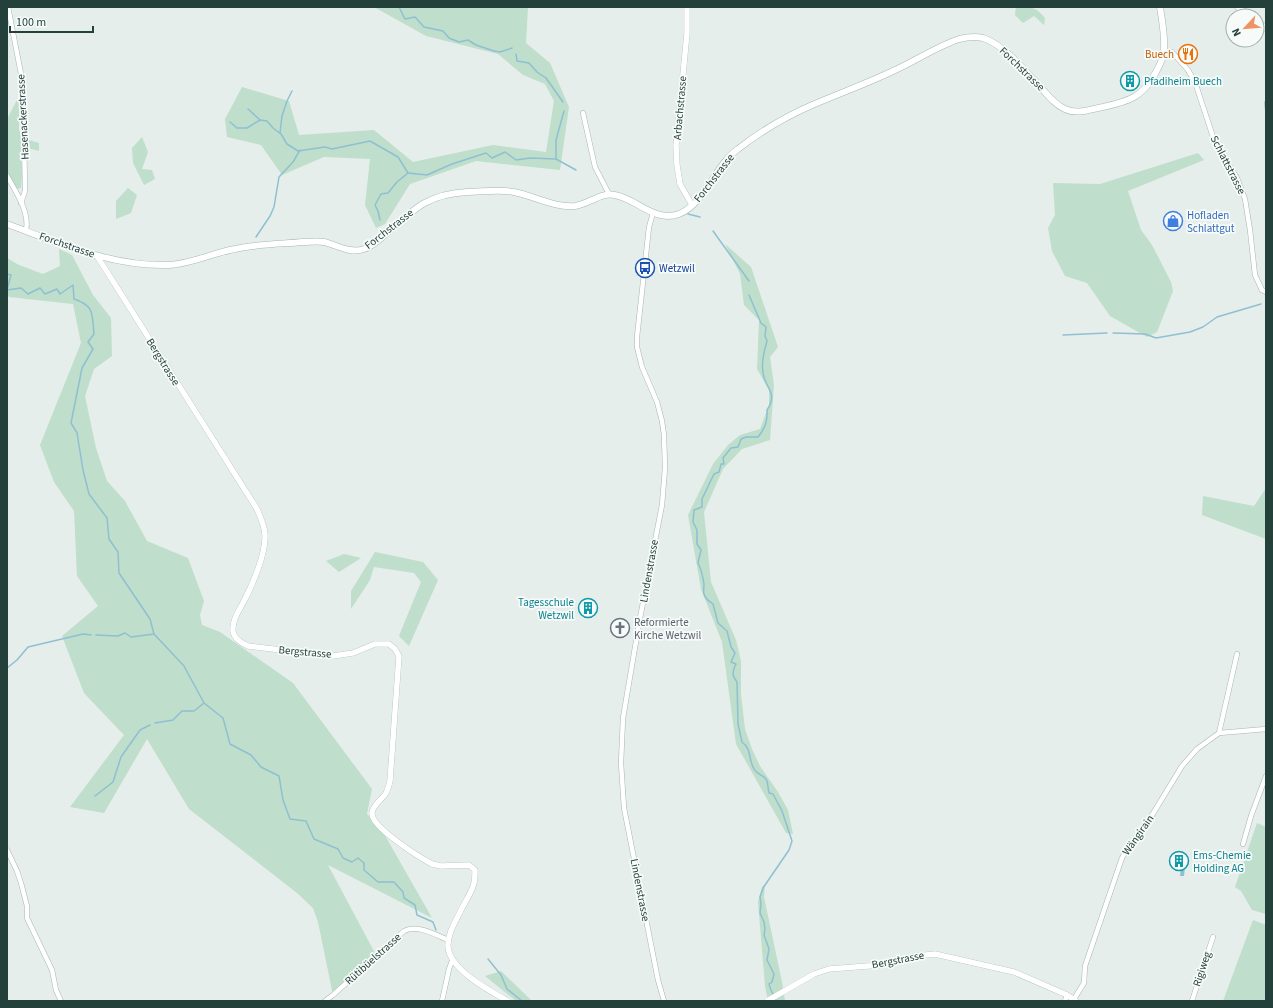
<svg xmlns="http://www.w3.org/2000/svg" width="1273" height="1008" viewBox="0 0 1273 1008" font-family="'Source Sans 3',sans-serif">
  <style>
    .green { fill: #bfdecb }
    .water { fill: #8fc0d1 }
    .lines { fill: none; stroke-linecap: round; stroke-linejoin: round }
    .stream { stroke: #8fc0d1; stroke-width: 1.5 }
    .minor-casing { stroke: #a7b6b3; stroke-width: 5.5 }
    .tertiary-casing { stroke: #a7b6b3; stroke-width: 6 }
    .secondary-casing { stroke: #a4b9b4; stroke-width: 7 }
    .minor { stroke: #fff; stroke-width: 4.5 }
    .tertiary { stroke: #fff; stroke-width: 5.5 }
    .secondary { stroke: #fff; stroke-width: 6 }
    .labels { text-anchor: middle; dominant-baseline: central; stroke-width: 3.5; stroke-linejoin: round; paint-order: stroke }
    .food-label { font-size: 11px; fill: #c56008; stroke: #f6faf8; text-anchor: end }
    .street-label { font-size: 11px; fill: #24403b; stroke: #f6faf8 }
    .culture-label { font-size: 11px; fill: #0d838f; stroke: #f6faf8; text-anchor: start }
    .shop-label { font-size: 11px; fill: #366cbe; stroke: #f6faf8; text-anchor: start }
    .transit-label { font-size: 11px; fill: #164399; stroke: #f6faf8; text-anchor: start }
    .worship-label { font-size: 11px; fill: #5b616d; stroke: #f6faf8; text-anchor: start }
  </style>
  <rect width="100%" height="100%" fill="#e5eeeb"/>
  <g class="green">
    <polygon points="374,7 528,7 526,43 550,63 569,107 560,170 476,161 410,184 385,224 376,228 365,205 370,159 324,157 282,175 261,145 227,137 225,119 242,87 289,101 299,135 374,130 413,162 493,145 546,152 554,101 545,84 523,75 498,54 426,36"/>
    <path d="M1016,7C1032,7 1035,6 1045,18L1044,25L1034,16L1023,23L1015,15Z"/>
    <polygon points="17,100 19,100 19,130 22,138 39,143 39,151 21,146 22,177 21,188 15,189 7,170 7,119"/>
    <polygon points="142,137 148,152 142,169 152,170 155,179 144,185 133,163 132,148"/>
    <polygon points="1198,153 1204,160 1128,191 1141,230 1152,245 1171,282 1173,291 1157,332 1147,337 1110,316 1087,283 1065,276 1052,251 1048,228 1055,215 1053,183 1100,184"/>
    <polygon points="128,188 137,195 131,213 116,219 116,201"/>
    <polygon points="725,244 751,267 778,347 770,357 774,385 770,440 742,449 723,469 704,512 711,582 736,640 741,661 741,694 745,729 752,749 760,766 778,792 788,810 793,834 786,833 736,744 722,642 701,589 688,515 713,464 728,445 740,435 760,429 769,405 769,390 757,369 759,320 744,305 740,274"/>
    <polygon points="59,249 72,255 93,295 111,318 112,356 94,369 85,396 96,448 107,481 125,501 147,541 188,558 204,601 200,615 202,625 220,632 293,683 372,789 367,814 383,832 432,918 328,865 376,955 333,995 318,922 313,908 297,893 189,809 147,739 104,813 70,807 124,735 84,693 62,636 98,606 77,576 74,511 54,482 40,445 81,343 73,304 9,297 7,294 7,258 19,265 43,274 60,266"/>
    <polygon points="1266,488 1266,539 1202,515 1203,496 1254,506"/>
    <polygon points="375,552 423,562 438,580 409,646 399,636 421,582 414,573 374,567 370,580 351,609 351,591"/>
    <polygon points="344,554 361,558 339,572 326,561"/>
    <polygon points="1257,823 1266,827 1266,914 1252,910 1241,891 1235,887"/>
    <polygon points="765,884 764,897 782,982 785,1001 768,1001 765,986 758,902 762,887"/>
    <polygon points="1253,920 1266,925 1266,1001 1223,1001"/>
    <polygon points="501,971 532,1001 516,1001 485,976"/>
  </g>
  <polygon class="water" points="1182,859 1186,859 1184,876 1180,876"/>
  <g class="lines">
    <g class="stream">
      <polyline points="399,7 405,19 415,17 424,27 443,31 449,38 459,42 468,40 476,45 494,51 500,52 512,48"/>
      <polyline points="516,54 517,61 529,63 537,72 546,78 563,102"/>
      <polyline points="248,109 260,120"/>
      <polyline points="1266,114 1265,102 1266,101"/>
      <polyline points="230,122 237,128 247,128 260,120 267,121 273,128 281,134 287,144 298,151 325,147 332,149 370,141 398,157 408,173 427,175 452,164 486,153 492,158 505,152 516,160 530,158 556,159 576,170"/>
      <polyline points="280,133 282,116 287,101 292,91"/>
      <polyline points="556,159 556,140 564,111"/>
      <polyline points="688,214 700,217"/>
      <polyline points="380,220 378,211 375,205 381,194 388,193 397,182 408,173"/>
      <polyline points="713,231 749,281"/>
      <polyline points="256,237 270,216 274,207 279,177 293,162 300,150"/>
      <path d="M7,274L11,275L7,290L21,288L28,294L40,288L45,294L57,289L60,294L73,285L74,299C95,306 92,314 94,334L88,342L93,349L82,368L71,423L77,433L83,470L89,494L107,518L109,539L118,552L119,573L150,619L154,634L184,666L204,703L223,718L230,744L251,755L261,767L279,776L283,800L290,819L306,821L314,839L338,849L343,858L352,862L358,858L364,863V870L378,882H394L403,892L404,898L415,905L417,915L433,922L436,930"/>
      <path d="M749,295L761,323L766,327L765,336L767,341C764,351 761,362 763,372C764,388 779,392 767,410C768,421 765,429 758,437H746L741,439L738,447L731,448L723,458L724,464H721L719,472L714,474L702,499V507L694,510L693,522L697,530V544L701,550L698,563C701,569 703,577 704,584C704,588 703,591 704,594C705,599 709,601 713,604L718,623L727,631L731,647L735,653L731,662L736,664C732,672 732,676 737,682L738,724L742,742C752,749 748,759 754,769C757,775 765,775 767,781C768,785 768,789 769,793L773,794L782,811L792,841L789,850L763,888L760,897L761,904L760,913L764,922L765,929L764,935L769,949L767,960L774,974L772,982L769,984C770,990 774,995 776,1001"/>
      <polyline points="1113,333 1145,334 1156,338 1190,332 1203,327 1217,317 1261,304"/>
      <polyline points="1063,335 1107,333"/>
      <polyline points="96,635 118,636 125,633 131,637 154,634"/>
      <polyline points="7,668 17,660 28,647 83,634 91,635"/>
      <polyline points="155,723 173,720 182,711 194,711 204,703"/>
      <polyline points="95,796 113,782 121,757 140,730 150,725"/>
      <polyline points="488,959 501,975 507,989 522,1001"/>
    </g>
    <g class="minor-casing">
      <g id="minor">
        <polyline points="8,7 23,84 25,191 21,203"/>
        <polyline points="1164,51 1172,52 1188,70 1195,82 1215,143 1237,178 1245,199 1250,230 1255,275 1262,290 1266,292"/>
        <polyline points="583,113 595,167 609,194"/>
        <path d="M7,176C16,192 30,212 26,231"/>
        <polyline points="653,213 649,227 637,337 637,347 642,367 657,402 662,421 664,435 665,468 662,505 640,618 623,718 621,763 624,808 658,980 664,1001"/>
        <polyline points="1219,733 1237,654"/>
        <polyline points="1243,844 1251,816 1266,776"/>
        <polyline points="7,850 17,871 21,883 27,906 27,918 52,970 56,990 61,1001"/>
        <polyline points="1074,999 1084,983 1085,966 1122,858 1128,847 1143,830 1182,766 1197,749 1219,733 1266,729"/>
        <path d="M325,1001L333,995L404,931C417,924 436,935 448,940"/>
        <polyline points="442,1001 449,969 452,961"/>
        <polyline points="1065,1001 1067,995"/>
        <polyline points="1192,1001 1213,937"/>
      </g>
    </g>
    <g class="tertiary-casing">
      <g id="tertiary">
        <polyline points="687,7 687,33 676,146 677,165 680,184 692,205"/>
        <path d="M97,256L257,509C260,517 265,526 265,535C266,554 252,586 243,603C238,612 232,621 233,631C234,639 242,643 248,646L333,656L353,653L375,644H389L395,649L399,656L390,781C389,785 388,789 386,793C382,800 373,804 372,813C371,827 419,857 432,864L441,866L469,865L475,870C475,874 475,879 474,883C472,892 465,902 461,910C456,921 447,934 448,947C450,970 490,991 508,1001"/>
        <polyline points="767,1001 814,974 829,969 881,965 916,956 935,954 1014,972 1067,995 1076,1001"/>
      </g>
    </g>
    <g class="secondary-casing">
      <g id="secondary">
        <polyline points="1238,7 1249,16"/>
        <polyline points="1257,22 1266,28"/>
        <path d="M7,224C59,243 112,267 169,265C192,264 212,253 235,249C257,244 280,244 303,242C310,242 317,241 324,242C337,245 350,254 364,249C374,246 382,237 389,231C416,207 430,194 467,192C482,192 499,189 514,192C534,196 555,208 575,206C589,204 601,192 615,195C637,199 655,223 679,214C705,204 715,165 738,149C760,132 785,117 810,106C837,94 866,84 893,71C915,61 936,47 959,39C967,37 975,36 983,38C1004,44 1029,75 1044,91C1050,98 1056,105 1065,109C1077,115 1091,109 1103,107C1130,101 1143,97 1156,72C1160,65 1164,57 1164,49C1165,35 1162,21 1160,7"/>
      </g>
    </g>
    <use href="#minor" class="minor"/>
    <use href="#tertiary" class="tertiary"/>
    <use href="#secondary" class="secondary"/>
  </g>
  <defs>
    <g id="restaurant-ring" transform="scale(1)"><circle r="9.5" fill="#f6faf8" stroke="#e8710a" stroke-width="1.5"/><path d="M-5-6h1v4h1v-4h1v4h1v-4h1v5L-1.5 .5V6h-2V.5L-5-1ZM5-6V6H3V1.5H1.5Q1.5-4 5-6Z" fill="#e8710a"/></g>
    <g id="building-ring" transform="scale(1)"><circle r="9.5" fill="#f6faf8" stroke="#0f9aa8" stroke-width="1.5"/><path d="M-4-6H4V6H1V3H-1V6H-4ZM-2.5-4.3h1.7v1.8h-1.7ZM.8-4.3h1.7v1.8H.8ZM-2.5-1h1.7V.8h-1.7ZM.8-1h1.7V.8H.8Z" fill="#0f9aa8"/></g>
    <g id="shop-ring" transform="scale(1)"><circle r="9.5" fill="#f6faf8" stroke="#3f7fe0" stroke-width="1.5"/><path d="M-5-2.5h2.3a2.7 3.5 0 0 1 5.4 0H5L5.5 6h-11ZM-1.5-2.5h3a1.5 2.3 0 0 0-3 0Z" fill="#3f7fe0"/></g>
    <g id="bus-ring" transform="scale(1)"><circle r="9.5" fill="#f6faf8" stroke="#1a4fb4" stroke-width="1.5"/><path d="M-5-6H5V4H4V6H2V4H-2V6H-4V4H-5ZM-3.5-4V0h7V-4ZM-3.5 1.2v1.5H-2V1.2ZM2 1.2v1.5H3.5V1.2Z" fill="#1a4fb4"/></g>
    <g id="church-ring" transform="scale(1)"><circle r="9.5" fill="#f6faf8" stroke="#6b7280" stroke-width="1.5"/><path d="M-1.2-6h2.4v3.5h3.3v2.4h-3.3V6h-2.4V-.1h-3.3v-2.4h3.3Z" fill="#6b7280"/></g>
  </defs>
  <g fill-rule="evenodd">
    <use href="#restaurant-ring" x="1188" y="54"/>
    <use href="#building-ring" x="1130" y="81"/>
    <use href="#shop-ring" x="1173" y="221"/>
    <use href="#bus-ring" x="645" y="268"/>
    <use href="#building-ring" x="588" y="608"/>
    <use href="#church-ring" x="620" y="628"/>
    <use href="#building-ring" x="1179" y="861"/>
  </g>
  <g class="labels">
    <g class="food-label">
      <text x="1174" y="54">Buech</text>
    </g>
    <g class="street-label">
      <text transform="translate(1022 69) rotate(44)">Forchstrasse</text>
      <text transform="translate(680 108) rotate(-85)">Arbachstrasse</text>
      <text transform="translate(23 117) rotate(-93)">Hasenackerstrasse</text>
      <text transform="translate(1228 165) rotate(63)">Schlattstrasse</text>
      <text transform="translate(714 178) rotate(-52)">Forchstrasse</text>
      <text transform="translate(389 229) rotate(-38)">Forchstrasse</text>
      <text transform="translate(67 245) rotate(19)">Forchstrasse</text>
      <text transform="translate(163 362) rotate(58)">Bergstrasse</text>
      <text transform="translate(649 571) rotate(-80)">Lindenstrasse</text>
      <text transform="translate(305 652) rotate(5)">Bergstrasse</text>
      <text transform="translate(1138 835) rotate(-55)">Wängirain</text>
      <text transform="translate(640 890) rotate(79)">Lindenstrasse</text>
      <text transform="translate(373 959) rotate(-42)">Rütibüelstrasse</text>
      <text transform="translate(898 960) rotate(-11)">Bergstrasse</text>
      <text transform="translate(1202 969) rotate(-72)">Rigiweg</text>
    </g>
    <g class="culture-label">
      <text x="1144" y="81">Pfadiheim Buech</text>
      <text x="574" y="602" text-anchor="end">Tagesschule<tspan x="574" dy="13">Wetzwil</tspan></text>
      <text x="1193" y="855">Ems-Chemie<tspan x="1193" dy="13">Holding AG</tspan></text>
    </g>
    <g class="shop-label">
      <text x="1187" y="215">Hofladen<tspan x="1187" dy="13">Schlattgut</tspan></text>
    </g>
    <g class="transit-label">
      <text x="659" y="268">Wetzwil</text>
    </g>
    <g class="worship-label">
      <text x="634" y="622">Reformierte<tspan x="634" dy="13">Kirche Wetzwil</tspan></text>
    </g>
  </g>
  <rect width="1273" height="1008" fill="none" stroke="#24403b" stroke-width="16"/>
  <g transform="translate(1245 28) rotate(244)"><circle r="19" fill="#f6faf8" stroke="#a2b0ac"/>
  <path d="M0-3L7 15L0 10L-7 15Z" fill="#ee9463"/>
  <text y="-6" font-size="11" font-weight="bold" text-anchor="middle" fill="#24403b">N</text>
  </g>
  <path d="M10 26v6h83v-6" fill="none" stroke="#24403b" stroke-width="2"/>
  <text x="16" y="26" font-size="12" fill="#24403b" stroke="#f6faf8" stroke-width="3" paint-order="stroke">100 m</text>
</svg>
